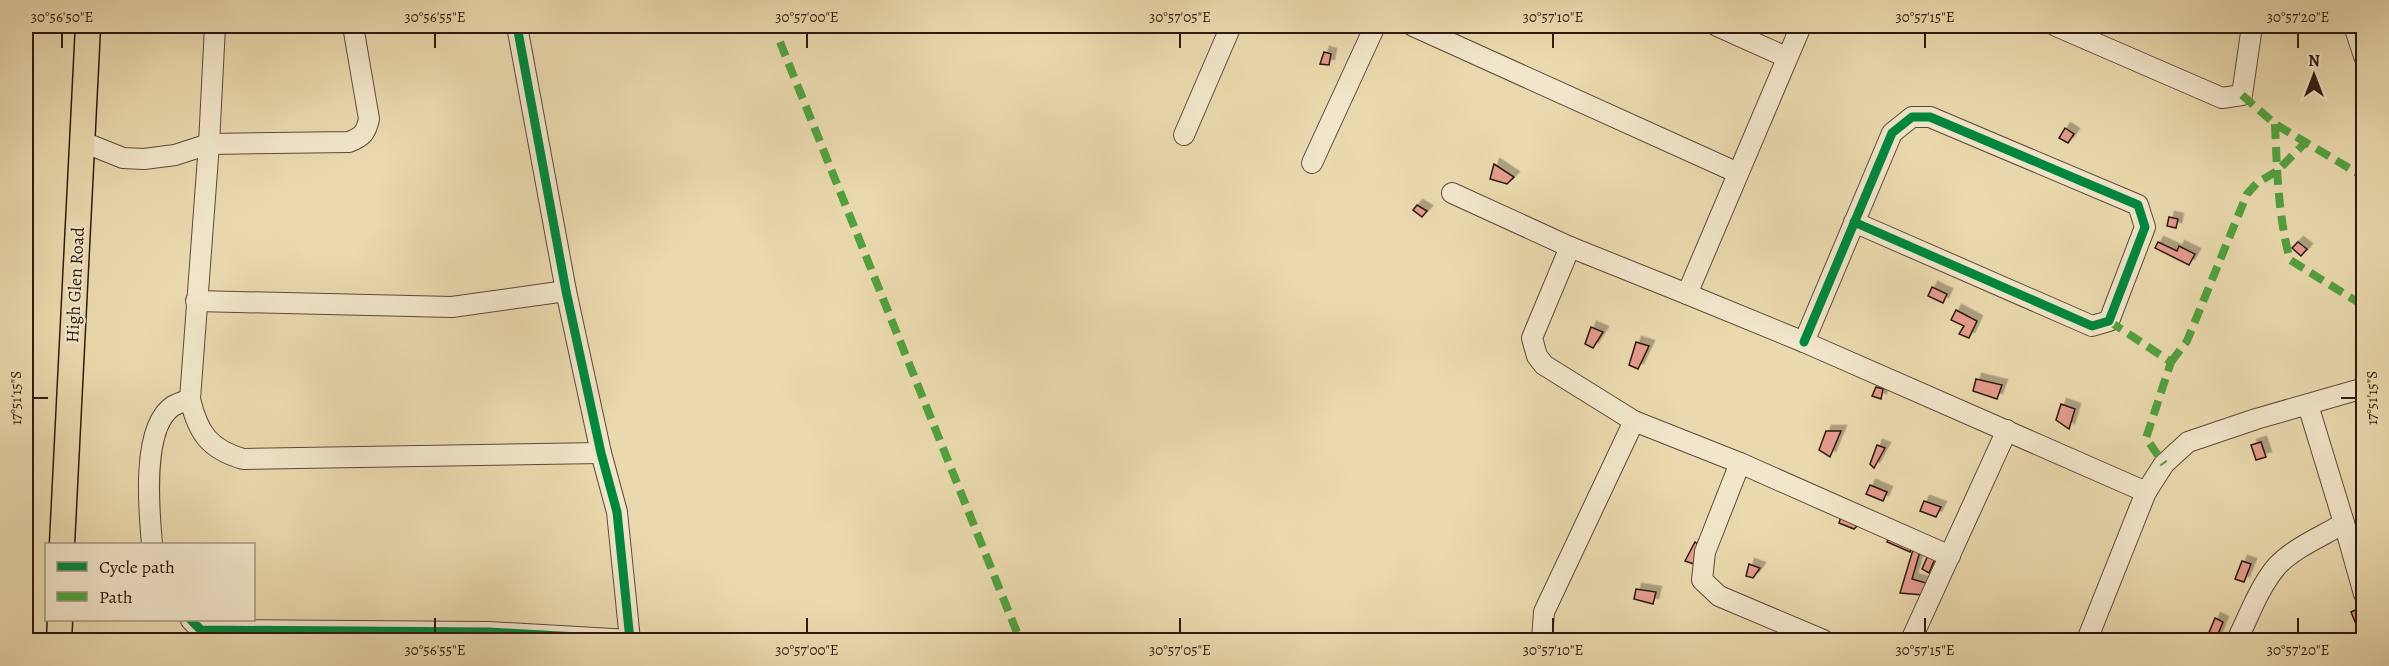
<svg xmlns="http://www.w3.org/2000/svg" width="2389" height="666" viewBox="0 0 2389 666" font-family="Alegreya,serif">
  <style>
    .building { fill: #e69c8e; stroke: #2e1910; stroke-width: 1.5; filter: url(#shadow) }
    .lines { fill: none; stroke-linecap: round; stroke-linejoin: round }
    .minor-casing { stroke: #5d4938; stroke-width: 22 }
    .major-casing { stroke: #2e1910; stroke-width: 27 }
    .minor { stroke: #f1e6ca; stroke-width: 20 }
    .major { stroke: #ead9ae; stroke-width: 24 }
    .quiet { stroke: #52a13f; stroke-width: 8; stroke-dasharray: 15 8; stroke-linecap: butt }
    .cycleway-casing { stroke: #f1e6ca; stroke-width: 13 }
    .cycleway { stroke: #00873e; stroke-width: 9 }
    .ticks { fill: none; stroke: #2e1910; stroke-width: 2 }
    .labels { text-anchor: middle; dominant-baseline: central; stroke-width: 4.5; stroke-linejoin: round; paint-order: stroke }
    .street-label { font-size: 18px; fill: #2e1910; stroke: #f1e6ca }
    .neatline { fill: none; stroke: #2e1910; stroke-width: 2 }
    .ticks-label { font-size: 15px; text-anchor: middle; fill: #2e1910 }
  </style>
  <defs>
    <filter id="shadow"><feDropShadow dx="5.5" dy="-5.5" stdDeviation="0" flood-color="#0004"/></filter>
  </defs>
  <rect width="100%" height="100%" fill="#ead9ae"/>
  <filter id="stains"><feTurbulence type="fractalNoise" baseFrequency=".00333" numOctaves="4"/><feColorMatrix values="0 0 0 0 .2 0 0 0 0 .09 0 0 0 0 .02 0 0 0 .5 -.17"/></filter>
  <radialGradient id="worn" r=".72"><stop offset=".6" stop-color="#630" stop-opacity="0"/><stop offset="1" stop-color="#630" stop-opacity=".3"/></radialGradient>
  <g class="building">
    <polygon points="1324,52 1331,54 1329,65 1320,64"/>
    <polygon points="2065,128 2074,134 2068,143 2059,138"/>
    <polygon points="1494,164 1514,177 1507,184 1490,179"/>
    <polygon points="1417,205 1427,211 1422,217 1413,210"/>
    <polygon points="2169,217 2178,219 2176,228 2167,226"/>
    <polygon points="2158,242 2177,251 2179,246 2195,254 2189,265 2155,248"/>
    <polygon points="2298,242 2307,249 2301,256 2292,248"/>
    <polygon points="1932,287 1947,294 1943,303 1928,296"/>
    <polygon points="1956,310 1977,321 1969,338 1959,334 1964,326 1951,320"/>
    <polygon points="1591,327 1603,332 1593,348 1585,344"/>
    <polygon points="1636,342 1649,346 1638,369 1629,365"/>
    <polygon points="1976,379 2002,385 1997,399 1973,391"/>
    <polygon points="1876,387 1883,389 1881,399 1872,396"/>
    <polygon points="2061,404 2075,409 2069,429 2056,420"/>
    <polygon points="1826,431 1841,431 1830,457 1819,450"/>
    <polygon points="2261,442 2266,457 2256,460 2251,445"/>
    <polygon points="1877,445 1885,448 1874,468 1870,464"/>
    <polygon points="1870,485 1887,492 1883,501 1866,494"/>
    <polygon points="1924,501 1941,507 1936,517 1920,511"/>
    <polygon points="1842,513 1860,523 1854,529 1839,523"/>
    <polygon points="1891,534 1913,545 1910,552 1887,542"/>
    <polygon points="1695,542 1701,547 1694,564 1685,561"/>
    <polygon points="1915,543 1921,548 1912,579 1926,583 1923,595 1900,593"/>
    <polygon points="1929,553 1936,556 1929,573 1922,569"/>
    <polygon points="2242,561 2251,564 2244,582 2235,579"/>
    <polygon points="1749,564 1760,568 1753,578 1746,576"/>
    <polygon points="1636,589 1656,592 1653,604 1634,599"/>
    <polygon points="2360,608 2364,617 2364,632 2360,634 2351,612"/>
    <polygon points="2215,618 2223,622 2216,639 2208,635"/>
  </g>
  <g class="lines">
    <g class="minor-casing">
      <g id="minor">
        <path d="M215,26L209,144L190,399C198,433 209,449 243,459L601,453"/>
        <polyline points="1413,26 1738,173"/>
        <polyline points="1717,26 1786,57"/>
        <polyline points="1801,26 1687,294 1804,342 2146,492"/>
        <polyline points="2056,26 2222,98 2242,95 2252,26"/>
        <polyline points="2354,26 2364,56"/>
        <polyline points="1184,135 1231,26"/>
        <path d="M83,142L123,158L144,159L175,155L209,144L349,142C362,137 366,133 369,119L353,26"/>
        <polyline points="1312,163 1375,26"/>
        <polyline points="1452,193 1570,247 1687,294"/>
        <polyline points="1570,247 1532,338 1537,356 1544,365 1634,421 1740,463 1950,556"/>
        <polyline points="196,301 452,307 566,291"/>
        <polyline points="1804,342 1892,133 1912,117 1930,117 2138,205 2145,227 2109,321 2092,326 1854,222"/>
        <polyline points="2308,405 2344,523 2364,594"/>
        <polyline points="1740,463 1705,552 1702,580 1719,596 1823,640"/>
        <path d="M152,544C149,511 141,427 173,406C178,403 185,401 190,399"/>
        <polyline points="191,620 201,630 489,632 630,640 617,512 601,453 566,291 517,26"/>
        <polyline points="1542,640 1544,612 1634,421"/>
        <polyline points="1911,640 2007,430"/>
        <polyline points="2087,640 2146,492 2164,464 2188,442 2256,419 2364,388"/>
        <path d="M2237,640C2249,616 2259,587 2277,566C2295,547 2323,536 2344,523"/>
      </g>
    </g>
    <g class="major-casing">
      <g id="major">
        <polyline points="62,544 88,26"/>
        <polyline points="59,640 60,620"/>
      </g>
    </g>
    <use href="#minor" class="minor"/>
    <use href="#major" class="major"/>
    <g class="quiet">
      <polyline points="780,42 1020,640"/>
      <polyline points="2242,95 2275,124 2364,177"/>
      <path d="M2275,124C2277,170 2278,215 2290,260L2364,306"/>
      <polyline points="2109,321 2171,362 2146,438 2164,464"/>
      <polyline points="2171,362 2187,341 2247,194 2257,183 2277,171 2305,143"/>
    </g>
    <g class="cycleway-casing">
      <g id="cycleway">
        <polyline points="1804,342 1892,133 1912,117 1930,117 2138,205 2145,227 2109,321 2092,326 1854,222"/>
        <polyline points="191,620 201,630 489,632 630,640 617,512 601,453 566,291 517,26"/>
      </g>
    </g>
    <use href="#cycleway" class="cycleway"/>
  </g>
  <path class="ticks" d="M62,33V48M435,33V48M807,33V48M1180,33V48M1553,33V48M1925,33V48M2298,33V48M33,398H48M2341,398H2356M435,618V633M807,618V633M1180,618V633M1553,618V633M1925,618V633M2298,618V633"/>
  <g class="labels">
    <g class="street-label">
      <text transform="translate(75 285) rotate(-87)">High Glen Road</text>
    </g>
  </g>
  <rect width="2389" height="666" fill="none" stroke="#ead9ae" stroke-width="66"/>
  <rect x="45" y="543" width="210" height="78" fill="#f1e6ca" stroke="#a39480" stroke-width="1.5"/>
  <rect x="57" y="562" width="30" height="9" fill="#00873e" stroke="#a39480" stroke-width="1.5"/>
  <text x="99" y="573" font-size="18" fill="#2e1910">Cycle path</text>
  <rect x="57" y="592" width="30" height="9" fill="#52a13f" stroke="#a39480" stroke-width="1.5"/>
  <text x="99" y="603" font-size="18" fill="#2e1910">Path</text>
  <g transform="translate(2314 75)" stroke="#f1e6ca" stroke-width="4.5" paint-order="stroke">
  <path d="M0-4.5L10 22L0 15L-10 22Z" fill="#2e1910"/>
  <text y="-9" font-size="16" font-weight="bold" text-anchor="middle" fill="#2e1910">N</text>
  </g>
  <rect x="33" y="33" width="2323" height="600" class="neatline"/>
  <g class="ticks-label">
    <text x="62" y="22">30°56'50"E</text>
    <text x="435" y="22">30°56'55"E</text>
    <text x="807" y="22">30°57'00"E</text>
    <text x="1180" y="22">30°57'05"E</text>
    <text x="1553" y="22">30°57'10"E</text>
    <text x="1925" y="22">30°57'15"E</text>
    <text x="2298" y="22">30°57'20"E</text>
    <text transform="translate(16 398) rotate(-90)" y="5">17°51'15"S</text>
    <text transform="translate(2372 398) rotate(-90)" y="5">17°51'15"S</text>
    <text x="435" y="655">30°56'55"E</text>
    <text x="807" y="655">30°57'00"E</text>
    <text x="1180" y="655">30°57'05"E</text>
    <text x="1553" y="655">30°57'10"E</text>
    <text x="1925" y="655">30°57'15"E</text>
    <text x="2298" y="655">30°57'20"E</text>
  </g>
  <rect width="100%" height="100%" filter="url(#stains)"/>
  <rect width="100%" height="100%" fill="url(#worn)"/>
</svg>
